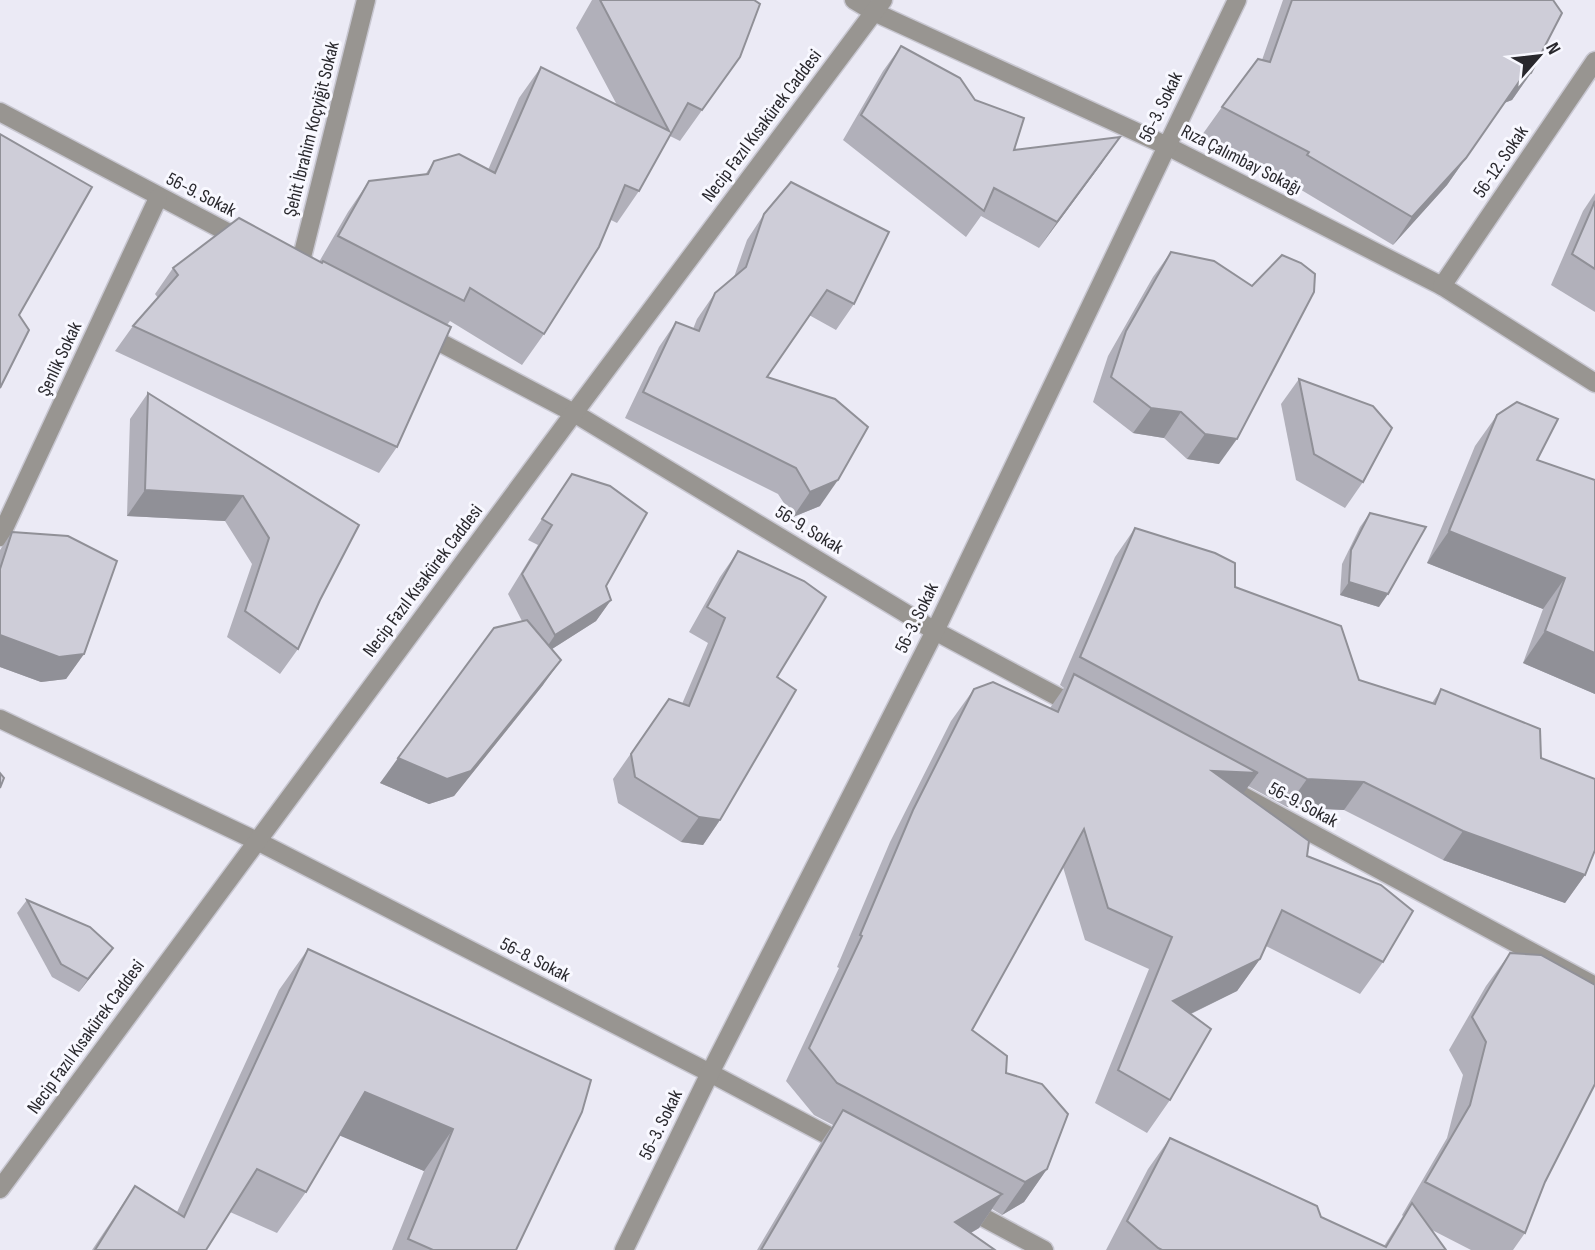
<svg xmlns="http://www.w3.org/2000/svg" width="1595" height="1250" viewBox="0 0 1595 1250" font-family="'Sofia Sans Condensed',sans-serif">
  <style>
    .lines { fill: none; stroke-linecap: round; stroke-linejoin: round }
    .minor-casing { stroke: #c8c7d1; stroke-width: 21 }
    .minor { stroke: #989591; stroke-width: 18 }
    .wall { fill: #b1b0ba }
    .shaded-wall { fill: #909097 }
    .building { fill: #cecdd8; stroke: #909097; stroke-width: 2 }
    .labels { text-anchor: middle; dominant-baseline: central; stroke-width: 6; stroke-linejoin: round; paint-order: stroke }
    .street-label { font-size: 19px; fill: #29282d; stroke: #f8f8ff }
  </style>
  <rect width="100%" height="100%" fill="#ebeaf5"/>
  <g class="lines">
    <g class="minor-casing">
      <g id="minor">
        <polyline points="854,0 874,12 1165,145 1442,286 1595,383"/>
        <polyline points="0,112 244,241"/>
        <polyline points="299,269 366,0"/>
        <polyline points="1442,286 1595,61"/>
        <polyline points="424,334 574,413 935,631 1077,707"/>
        <polyline points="0,537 158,198"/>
        <polyline points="0,719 257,841 710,1073 846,1145"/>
        <polyline points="1241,795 1595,986"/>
        <polyline points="0,1189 574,413 883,0"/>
        <polyline points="964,1207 1044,1250"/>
        <polyline points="624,1250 710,1073 935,631 1237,0"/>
      </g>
    </g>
    <use href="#minor" class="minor"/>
  </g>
  <g class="wall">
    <polygon points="592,0 754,0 740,57 680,141 670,136 639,191 617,223 611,220 544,334 522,365 450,321 447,325 397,447 379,473 115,351 133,326 158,298 155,294 173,268 319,262 348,212 369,181 425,175 434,161 488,170 519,98 541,67 617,105 576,28"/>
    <polygon points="1283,0 1553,0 1531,73 1512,100 1504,103 1447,185 1393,245 1288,182 1289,179 1202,135 1222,107 1262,60"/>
    <polygon points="901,46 975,100 1014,150 1102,163 1039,248 981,216 966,237 843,140 883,71"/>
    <polygon points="1595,193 1595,312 1551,285 1583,211"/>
    <polygon points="764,214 854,304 836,330 809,315 767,377 820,506 793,517 778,494 625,418 659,347 676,322 693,329 697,319 715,293 734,277 747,240"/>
    <polygon points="1171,252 1219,464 1187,459 1164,438 1133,433 1093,402 1108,356 1153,277"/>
    <polygon points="1299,379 1363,482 1345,508 1296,480 1281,404"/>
    <polygon points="148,393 359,525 320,600 298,649 280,674 227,637 252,564 225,521 127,516 130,419"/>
    <polygon points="1497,415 1537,460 1595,480 1595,694 1523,663 1543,609 1427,563 1475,446"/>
    <polygon points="572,474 611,600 596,621 552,649 543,685 454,796 429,804 380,783 522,621 508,594 538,545 528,540"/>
    <polygon points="1370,513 1379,607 1340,595 1342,564 1360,527"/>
    <polygon points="1135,528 1235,587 1359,680 1432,703 1441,689 1541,758 1585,875 1565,903 1443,860 1344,810 1287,807 1248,786 1243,793 1307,856 1383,962 1360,994 1266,946 1260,959 1237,991 1191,1014 1170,1100 1147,1133 1095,1103 1149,969 1085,940 1063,867 972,1030 1006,1073 1047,1169 1024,1202 1002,1215 992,1209 979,1228 971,1233 995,1250 757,1250 820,1144 833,1125 814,1115 786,1081 839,968 837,967 890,842 951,721 974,689 1050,708 1064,688 1060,685 1115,557"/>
    <polygon points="12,532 84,654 66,679 41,682 0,667 0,550"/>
    <polygon points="738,551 777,677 720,820 703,845 681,842 618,803 613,779 669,699 682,704 708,643 689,632 720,577"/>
    <polygon points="27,900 113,948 79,992 52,977 17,913"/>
    <polygon points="308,949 591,1080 516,1250 392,1250 424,1171 340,1135 306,1192 277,1233 230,1212 206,1250 92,1250 135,1186 177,1212 279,990"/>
    <polygon points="1510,953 1545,1182 1525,1233 1513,1250 1471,1250 1432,1230 1446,1250 1106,1250 1148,1169 1170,1138 1321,1217 1384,1246 1403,1216 1402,1215 1447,1138 1463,1075 1449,1050 1486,986"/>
  </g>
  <g class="shaded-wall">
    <polygon points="1531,73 1512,100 1504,103 1523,76"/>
    <polygon points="1120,137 1102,163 1039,248 1057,222"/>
    <polygon points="1466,158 1447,185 1393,245 1412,217"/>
    <polygon points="1151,408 1181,412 1164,438 1133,433"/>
    <polygon points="1205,434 1237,439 1219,464 1187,459"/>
    <polygon points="838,480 820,506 793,517 810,492"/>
    <polygon points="145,490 243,496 225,521 127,516"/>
    <polygon points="1449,531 1565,578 1543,609 1427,563"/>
    <polygon points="1349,582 1388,594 1379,607 1340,595"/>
    <polygon points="611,600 596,621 541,656 555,635"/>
    <polygon points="1545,631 1595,653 1595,694 1523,663"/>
    <polygon points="0,635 84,654 66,679 41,682 0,667"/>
    <polygon points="561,660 543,685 454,796 429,804 380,783 398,758"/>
    <polygon points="1212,771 1258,773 1235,805"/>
    <polygon points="1307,779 1364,782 1344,810 1287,807"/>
    <polygon points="699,817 720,820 703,845 681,842"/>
    <polygon points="1463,831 1585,875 1565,903 1443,860"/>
    <polygon points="113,948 103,961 79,992 88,979"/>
    <polygon points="1260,959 1237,991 1151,1033 1173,1001"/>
    <polygon points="365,1092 453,1129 424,1171 336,1134"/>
    <polygon points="1047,1169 1024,1202 1002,1215 1025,1182"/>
    <polygon points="1002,1194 979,1228 941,1250 955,1222"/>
  </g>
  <g class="building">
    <polygon points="600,0 754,0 760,4 740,57 702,110 688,103 639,191 625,185 599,247 544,334 470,288 464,301 338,236 369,181 428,174 434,161 459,154 495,173 541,67 669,131"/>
    <polygon points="1292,0 1553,0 1562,13 1531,73 1523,76 1466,158 1412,217 1307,155 1309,152 1222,107 1258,59 1270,62"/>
    <polygon points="901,46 960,78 975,100 1024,118 1014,150 1120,137 1057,222 994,188 984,211 861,115"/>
    <polygon points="0,134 92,187 19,315 29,330 0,388"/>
    <polygon points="791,182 889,232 854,304 827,290 767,377 835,399 868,427 838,480 810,492 796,468 643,392 676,322 699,331 715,293 746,267 764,214"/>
    <polygon points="1595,201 1595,269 1572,254"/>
    <polygon points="239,218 322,263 323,261 451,327 397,447 133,326 178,275 173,268"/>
    <polygon points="1171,252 1214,261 1252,286 1282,255 1301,263 1315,274 1314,292 1237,439 1205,434 1181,412 1151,408 1111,377 1126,331"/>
    <polygon points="1299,379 1373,406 1392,428 1363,482 1314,454"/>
    <polygon points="148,393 359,525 320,600 298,649 245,611 269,538 243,496 145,490"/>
    <polygon points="1517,402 1558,419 1537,460 1595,480 1595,653 1545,631 1565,578 1449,531 1497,415"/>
    <polygon points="572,474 610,486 647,513 606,586 611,600 555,635 522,574 552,525 542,519"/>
    <polygon points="1370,513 1426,527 1388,594 1349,582 1351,550"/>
    <polygon points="1135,528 1215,553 1235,563 1235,587 1341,626 1359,680 1435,704 1441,689 1540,729 1541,758 1595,779 1595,850 1585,875 1463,831 1364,782 1307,779 1080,657"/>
    <polygon points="12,532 68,536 117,561 84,654 59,657 0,635 0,569"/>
    <polygon points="738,551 804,581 826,597 777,677 796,690 720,820 699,817 635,777 631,754 669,699 689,706 725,618 707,607"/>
    <polygon points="527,620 561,660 471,771 447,779 398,758 494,628"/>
    <polygon points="1074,674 1258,773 1212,771 1309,841 1307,856 1381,885 1413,911 1383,962 1282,910 1260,959 1173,1001 1211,1029 1170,1100 1118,1070 1172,937 1108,908 1084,829 972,1030 1007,1056 1006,1073 1042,1084 1068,1114 1047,1169 1025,1182 837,1083 809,1048 862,936 860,935 913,810 974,689 993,682 1058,712"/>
    <polygon points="0,773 4,778 0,788"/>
    <polygon points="27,900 90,927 113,948 88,979 61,964"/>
    <polygon points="308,949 591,1080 582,1112 516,1250 433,1250 408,1239 453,1129 365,1092 306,1192 257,1169 206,1250 95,1250 135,1186 184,1217"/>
    <polygon points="1510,953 1541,955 1595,985 1595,1084 1545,1182 1525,1233 1425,1182 1470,1105 1486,1042 1472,1017"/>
    <polygon points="843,1110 1002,1194 955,1222 995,1250 761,1250"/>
    <polygon points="1170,1138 1317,1206 1321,1217 1386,1247 1412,1203 1446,1250 1162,1250 1158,1248 1127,1221"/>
  </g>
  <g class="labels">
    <g class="street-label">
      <text transform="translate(1161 107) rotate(-64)">56-3. Sokak</text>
      <text transform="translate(762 126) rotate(-53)">Necip Fazıl Kısakürek Caddesi</text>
      <text transform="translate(312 129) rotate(-76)">Şehit İbrahim Koçyiğit Sokak</text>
      <text transform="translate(1241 160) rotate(27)">Rıza Çalımbay Sokağı</text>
      <text transform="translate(1501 162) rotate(-56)">56-12. Sokak</text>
      <text transform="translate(201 195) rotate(27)">56-9. Sokak</text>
      <text transform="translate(60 359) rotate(-65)">Şenlik Sokak</text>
      <text transform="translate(809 530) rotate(31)">56-9. Sokak</text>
      <text transform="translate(423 581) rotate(-53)">Necip Fazıl Kısakürek Caddesi</text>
      <text transform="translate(917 618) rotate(-64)">56-3. Sokak</text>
      <text transform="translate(1303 805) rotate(28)">56-9. Sokak</text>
      <text transform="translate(535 960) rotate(27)">56-8. Sokak</text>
      <text transform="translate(86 1037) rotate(-54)">Necip Fazıl Kısakürek Caddesi</text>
      <text transform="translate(661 1125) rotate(-64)">56-3. Sokak</text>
    </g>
  </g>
  <g transform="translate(1539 56) rotate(62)" stroke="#f8f8ff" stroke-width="5" paint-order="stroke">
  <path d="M0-5L12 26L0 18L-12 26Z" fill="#29282d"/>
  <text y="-10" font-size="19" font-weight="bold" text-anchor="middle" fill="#29282d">N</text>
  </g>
</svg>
